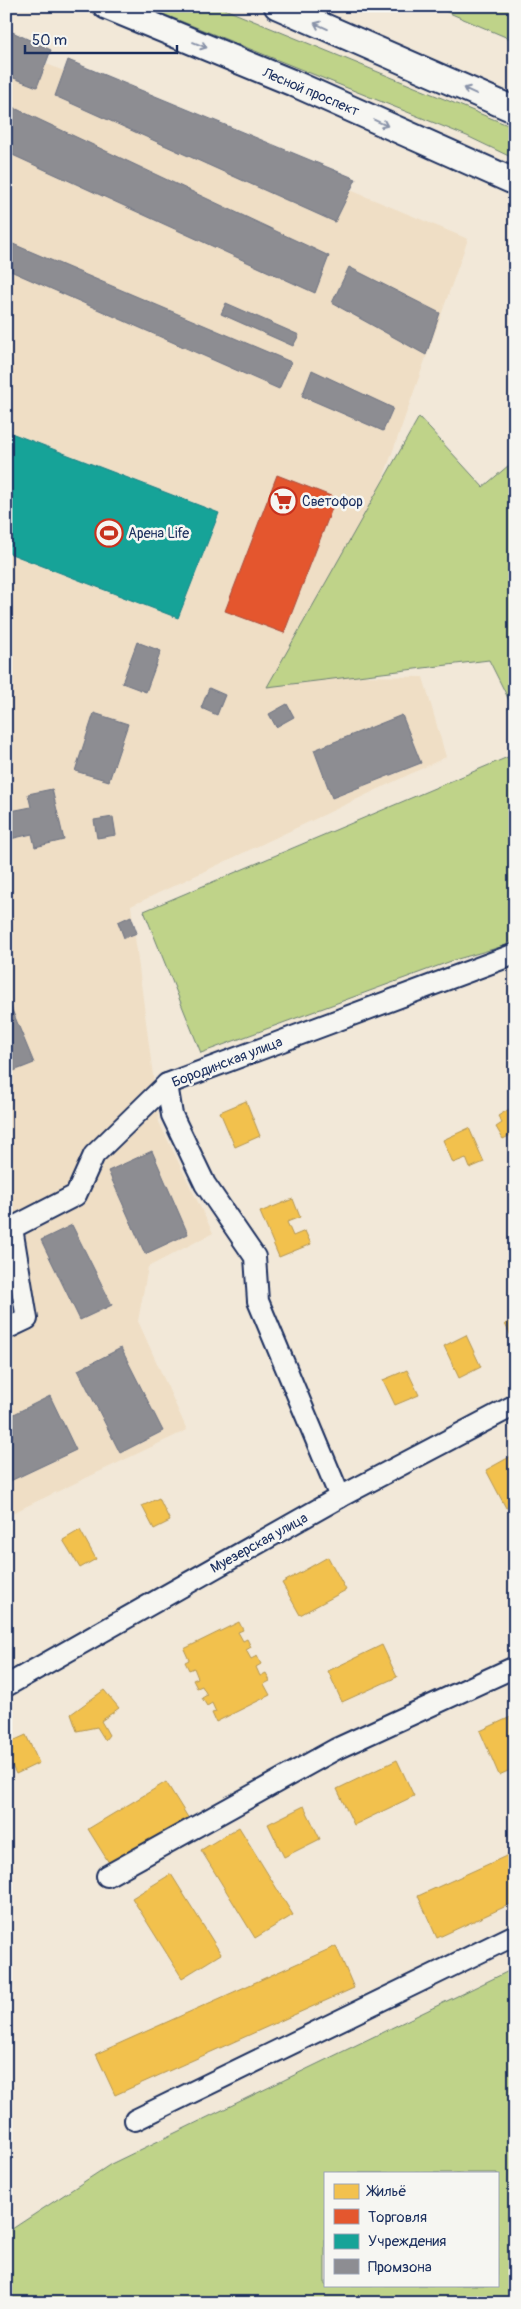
<svg xmlns="http://www.w3.org/2000/svg" width="521" height="2309" viewBox="0 0 521 2309" font-family="Pangolin,sans-serif">
  <style>
    .built { fill: #efdec5 }
    .green { fill: #bfd389; stroke: #6d8174; fill-rule: evenodd }
    .homes { fill: #f2c14e; stroke: #b29553 }
    .shops { fill: #e4572e; stroke: #a84b3c }
    .public { fill: #17a398; stroke: #188087 }
    .industry { fill: #8d8d92; stroke: #6b7182 }
    .lines { fill: none; stroke-linecap: round; stroke-linejoin: round }
    .minor-casing { stroke: #1b2f5e; stroke-width: 24 }
    .major-casing { stroke: #1b2f5e; stroke-width: 29 }
    .minor { stroke: #f6f6f2; stroke-width: 20 }
    .major { stroke: #f6f6f2; stroke-width: 25 }
    .oneway { stroke: #8892a8 }
    .labels { text-anchor: middle; dominant-baseline: central; stroke-width: 5; stroke-linejoin: round; paint-order: stroke }
    .street-label { font-size: 14px; fill: #1b2f5e; stroke: #f6f6f2 }
    .poi-label { font-size: 14px; fill: #1b2f5e; stroke: #f6f6f2; text-anchor: start }
  </style>
  <rect width="100%" height="100%" fill="#f2e8d8"/>
  <filter id="ink" filterUnits="userSpaceOnUse"><feTurbulence type="fractalNoise" baseFrequency=".02" numOctaves="2"/><feDisplacementMap in="SourceGraphic" scale="10" xChannelSelector="R" yChannelSelector="G"/><feConvolveMatrix kernelMatrix="1 2 1 2 8 2 1 2 1" color-interpolation-filters="sRGB"/></filter>
  <g filter="url(#ink)">
    <polygon class="built" points="6,47 468,239 378,493 291,675 423,677 446,757 131,906 159,1122 213,1233 148,1267 138,1321 187,1430 6,1516"/>
    <g class="green">
      <polygon points="143,6 217,6 515,128 515,159 467,136"/>
      <polygon points="433,6 515,6 515,41"/>
      <polygon points="419,417 483,487 515,460 515,712 489,660 267,687"/>
      <polygon points="515,754 515,943 454,960 201,1053 144,911"/>
      <path d="M515,1968V2303H6V2233L111,2164ZM325,2173H497V2285H325Z"/>
    </g>
    <g class="homes">
      <polygon points="246,1101 260,1136 235,1147 220,1112"/>
      <polygon points="511,1108 515,1115 515,1133 503,1139 496,1127 502,1123 498,1116"/>
      <polygon points="469,1128 484,1162 470,1168 466,1158 453,1163 443,1140"/>
      <polygon points="293,1199 300,1217 287,1222 293,1236 305,1231 311,1244 279,1257 260,1212"/>
      <polygon points="515,1319 515,1344 505,1324"/>
      <polygon points="466,1335 481,1367 459,1378 444,1346"/>
      <polygon points="407,1370 419,1395 395,1405 383,1380"/>
      <polygon points="515,1454 515,1504 506,1508 486,1470"/>
      <polygon points="159,1498 170,1521 154,1529 142,1506"/>
      <polygon points="80,1530 96,1559 80,1568 63,1540"/>
      <polygon points="328,1557 346,1590 300,1615 282,1583"/>
      <polygon points="239,1622 243,1630 238,1632 243,1641 247,1639 251,1647 246,1650 251,1659 257,1656 261,1664 256,1667 260,1676 266,1673 270,1681 264,1684 270,1695 216,1722 212,1713 216,1712 212,1703 207,1706 202,1698 207,1695 202,1686 197,1688 193,1680 198,1678 194,1668 189,1670 185,1662 189,1660 184,1649"/>
      <polygon points="382,1645 397,1677 342,1702 328,1671"/>
      <polygon points="104,1690 119,1708 101,1721 109,1735 105,1740 97,1727 77,1731 71,1714"/>
      <polygon points="515,1715 515,1768 499,1775 480,1731"/>
      <polygon points="26,1735 39,1763 16,1774 6,1754 6,1744"/>
      <polygon points="397,1760 414,1796 354,1825 337,1789"/>
      <polygon points="166,1782 189,1819 111,1866 88,1829"/>
      <polygon points="304,1806 320,1839 284,1857 268,1824"/>
      <polygon points="239,1827 293,1915 255,1938 201,1850"/>
      <polygon points="515,1852 515,1902 437,1938 418,1896"/>
      <polygon points="171,1874 221,1954 182,1978 132,1898"/>
      <polygon points="336,1946 354,1988 115,2095 96,2054"/>
    </g>
    <polygon class="shops" points="277,475 336,498 284,633 225,611"/>
    <polygon class="public" points="6,431 219,513 178,618 6,552"/>
    <g class="industry">
      <polygon points="6,29 51,50 37,87 6,75"/>
      <polygon points="68,60 356,179 335,222 55,96"/>
      <polygon points="6,104 329,256 315,293 6,152"/>
      <polygon points="6,241 291,362 279,389 6,269"/>
      <polygon points="349,267 440,313 426,355 332,303"/>
      <polygon points="226,303 299,335 293,346 221,314"/>
      <polygon points="312,370 393,408 383,431 302,396"/>
      <polygon points="137,642 161,651 146,692 122,683"/>
      <polygon points="209,688 225,695 217,715 201,708"/>
      <polygon points="287,704 294,717 276,727 269,714"/>
      <polygon points="94,713 128,724 109,781 75,771"/>
      <polygon points="402,715 421,763 332,798 314,750"/>
      <polygon points="52,789 64,840 35,847 32,834 6,840 6,812 31,807 28,794"/>
      <polygon points="113,817 116,835 97,838 94,820"/>
      <polygon points="131,916 137,933 124,938 118,922"/>
      <polygon points="10,1005 34,1063 6,1074 6,1006"/>
      <polygon points="152,1151 188,1234 145,1254 108,1171"/>
      <polygon points="72,1225 112,1305 80,1320 41,1240"/>
      <polygon points="121,1348 163,1431 120,1453 78,1370"/>
      <polygon points="50,1396 76,1450 6,1483 6,1418"/>
    </g>
    <g class="lines">
      <g class="minor-casing">
        <g id="minor">
          <polyline points="167,1084 172,1115 205,1184 255,1257 258,1301 340,1497"/>
          <polyline points="6,1329 27,1319 12,1228 76,1195 94,1155 167,1084 515,954"/>
          <polyline points="6,1686 340,1497 515,1405"/>
          <polyline points="107,1876 336,1749 515,1667"/>
          <polyline points="135,2120 515,1935"/>
        </g>
      </g>
      <g class="major-casing">
        <g id="major">
          <polyline points="106,6 293,83 515,182"/>
          <polyline points="277,6 515,110"/>
        </g>
      </g>
      <use href="#minor" class="minor"/>
      <use href="#major" class="major"/>
    </g>
    <defs><path id="oneway-shaft" d="M-6 0H5M1.5-3L5.5 0L1.5 3" fill="none" stroke-width="1.6" stroke-linecap="round" stroke-linejoin="round" transform="scale(1.25)"/></defs>
    <g class="oneway">
      <use href="#oneway-shaft" transform="translate(321 26) rotate(-156)"/>
      <use href="#oneway-shaft" transform="translate(200 45) rotate(22)"/>
      <use href="#oneway-shaft" transform="translate(470 91) rotate(-156)"/>
      <use href="#oneway-shaft" transform="translate(381 123) rotate(24)"/>
    </g>
  </g>
  <defs>
    <g id="supermarket-ring" transform="scale(1.4375)"><circle r="9.5" fill="#f6f6f2" stroke="#c8321e" stroke-width="1.5"/><path d="M-6-5.5h2.5l.6 2H6L4.5 2H-2.5L-4.4-4H-6ZM-1.5 3.2a1.3 1.3 0 1 0 .1 0ZM3 3.2a1.3 1.3 0 1 0 .1 0Z" fill="#c8321e"/></g>
    <g id="stadium-ring" transform="scale(1.4375)"><circle r="9.5" fill="#f6f6f2" stroke="#c8321e" stroke-width="1.5"/><path d="M0-5a6.5 5 0 1 0 0 10a6.5 5 0 1 0 0-10ZM-3.5-1.8h7v3.6h-7Z" fill="#c8321e"/></g>
  </defs>
  <g fill-rule="evenodd">
    <use href="#supermarket-ring" x="283" y="501"/>
    <use href="#stadium-ring" x="109" y="533"/>
  </g>
  <g class="labels">
    <g class="street-label">
      <text transform="translate(311 92) rotate(23)">Лесной проспект</text>
      <text transform="translate(227 1062) rotate(-21)">Бородинская улица</text>
      <text transform="translate(259 1543) rotate(-29)">Муезерская улица</text>
    </g>
    <g class="poi-label">
      <text x="302" y="501">Светофор</text>
      <text x="128" y="533">Арена Life</text>
    </g>
  </g>
  <rect width="521" height="2309" fill="none" stroke="#f6f6f2" stroke-width="25"/>
  <rect x="12" y="12" width="496" height="2284" fill="none" stroke="#1b2f5e" stroke-width="2" filter="url(#ink)"/>
  <rect x="324" y="2172" width="175" height="115" fill="#f6f6f2" stroke="#9ea6b7"/>
  <rect x="334" y="2184" width="25" height="15" fill="#f2c14e" stroke="#9ea6b7"/>
  <text x="368" y="2196" font-size="15" fill="#1b2f5e">Жильё</text>
  <rect x="334" y="2209" width="25" height="15" fill="#e4572e" stroke="#9ea6b7"/>
  <text x="368" y="2222" font-size="15" fill="#1b2f5e">Торговля</text>
  <rect x="334" y="2234" width="25" height="15" fill="#17a398" stroke="#9ea6b7"/>
  <text x="368" y="2246" font-size="15" fill="#1b2f5e">Учреждения</text>
  <rect x="334" y="2259" width="25" height="15" fill="#8d8d92" stroke="#9ea6b7"/>
  <text x="368" y="2272" font-size="15" fill="#1b2f5e">Промзона</text>
  <path d="M25 45v8h152v-8" fill="none" stroke="#1b2f5e" stroke-width="2.5"/>
  <text x="32" y="45" font-size="15" fill="#1b2f5e" stroke="#f6f6f2" stroke-width="4" paint-order="stroke">50 m</text>
</svg>
